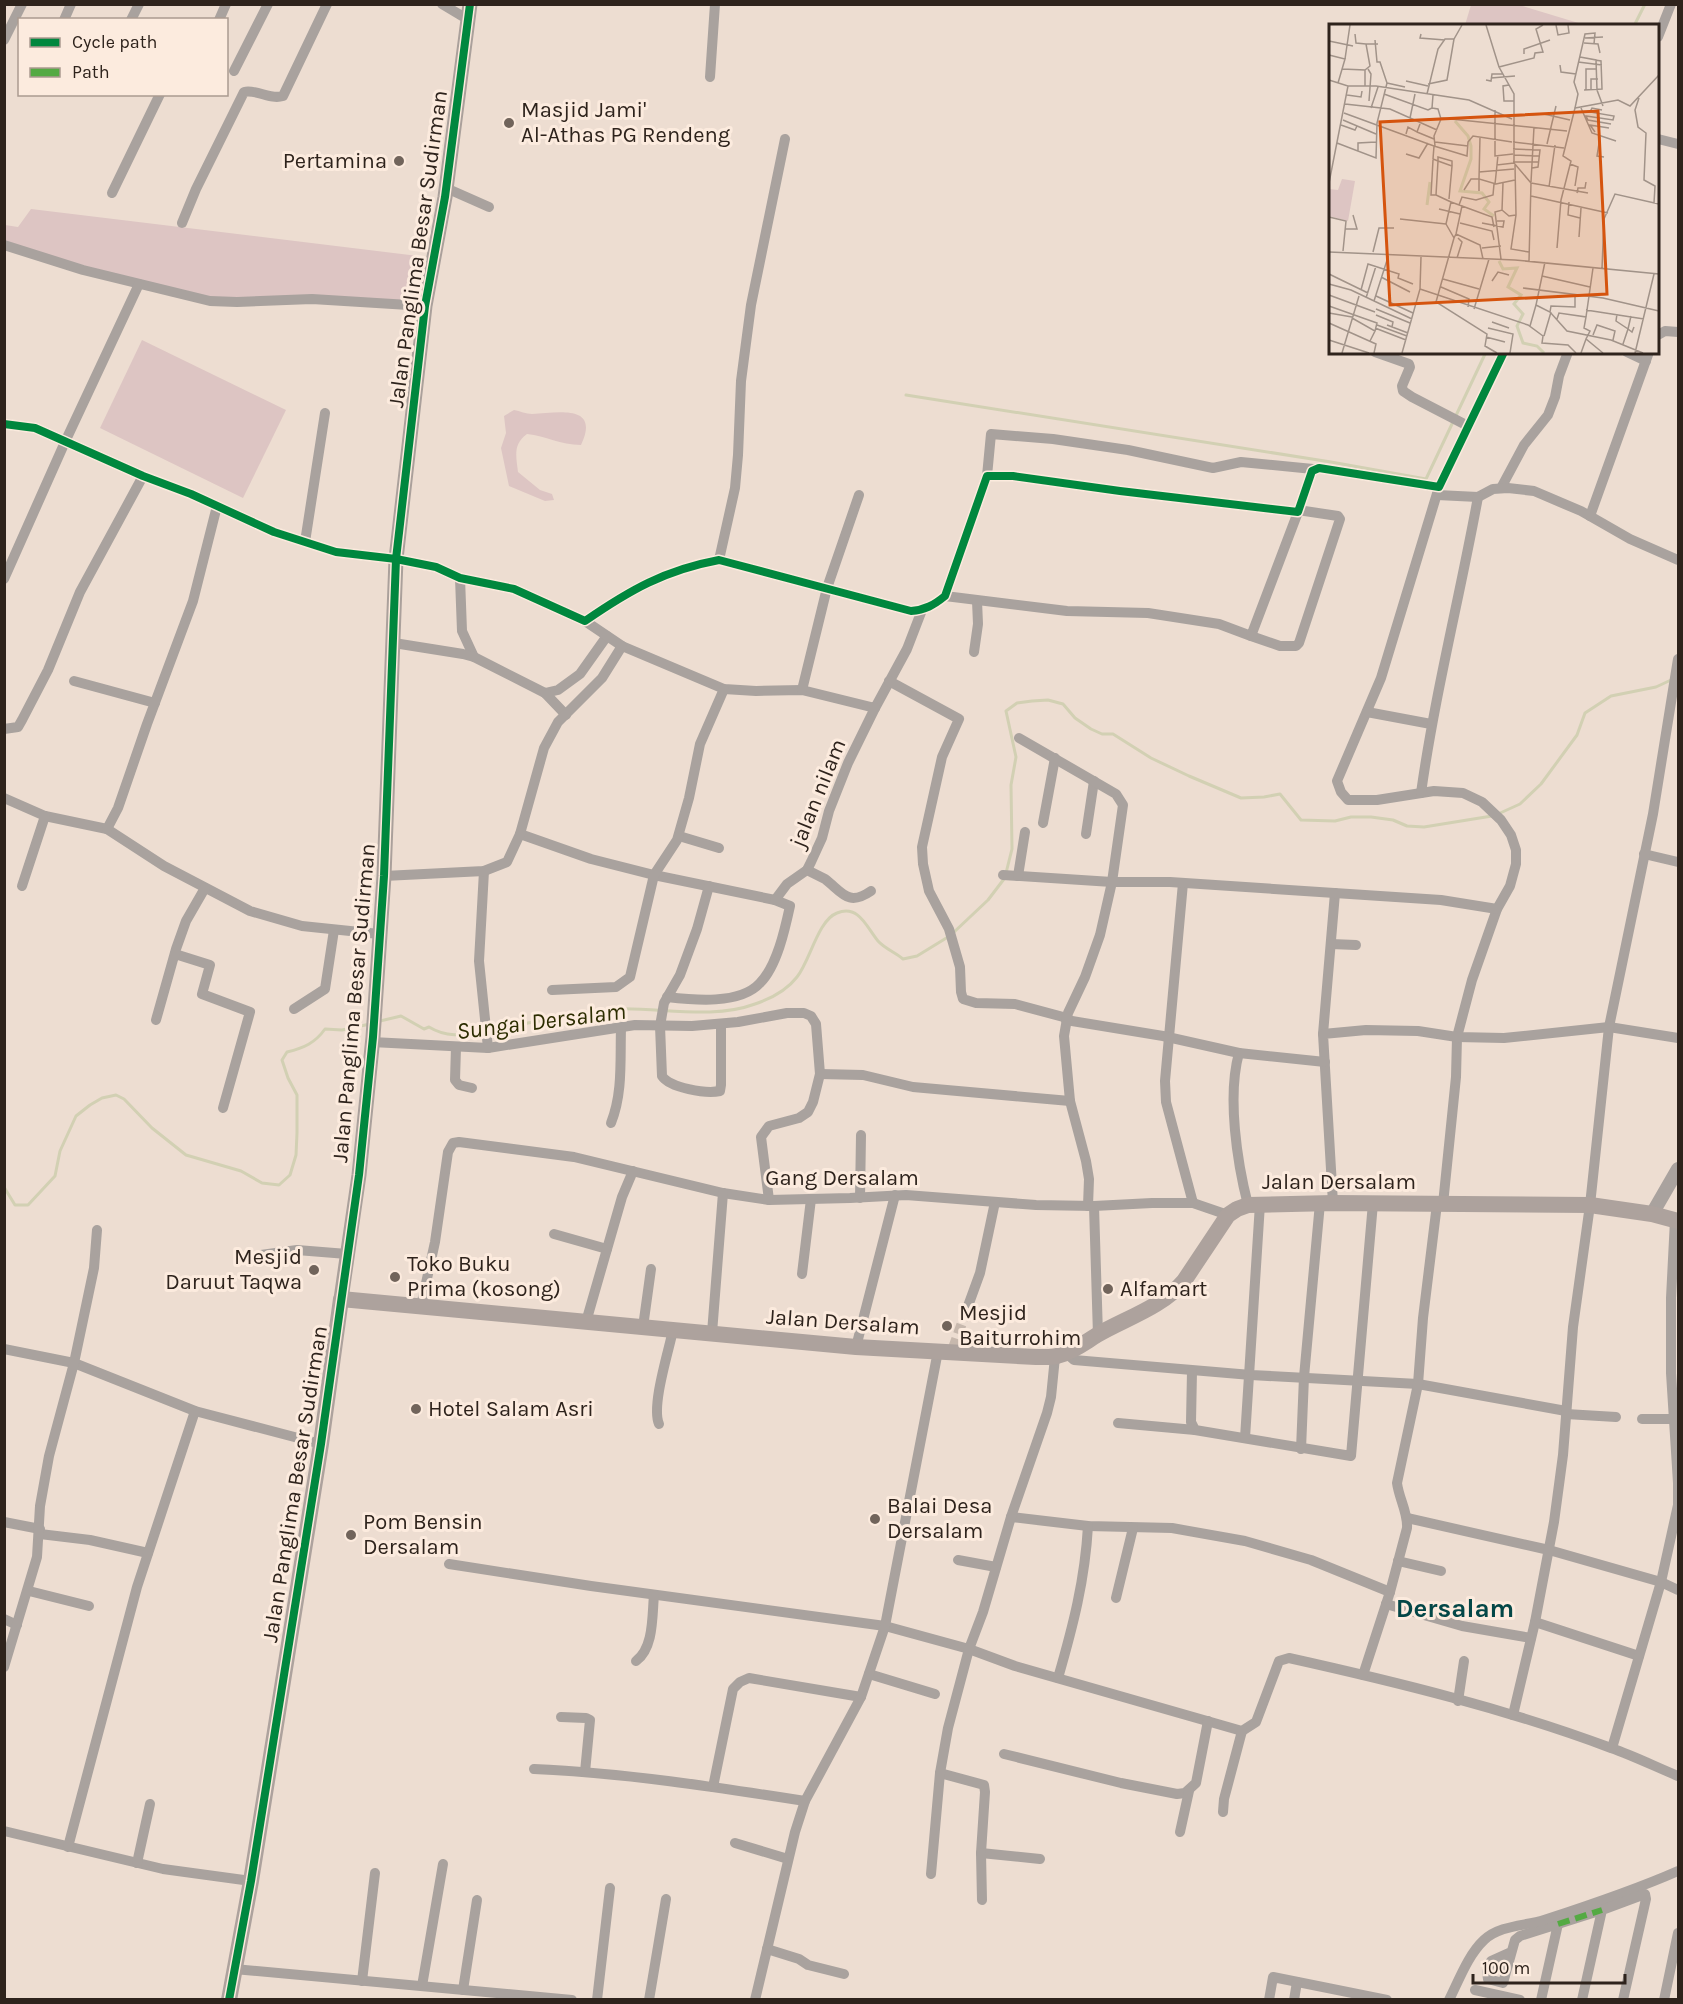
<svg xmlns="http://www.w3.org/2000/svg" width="1683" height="2004" viewBox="0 0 1683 2004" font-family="Karla,sans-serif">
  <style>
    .green { fill: #ddc5c3 }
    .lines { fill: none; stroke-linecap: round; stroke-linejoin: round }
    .stream { stroke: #d2d0b3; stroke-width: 3 }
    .minor-tunnel { stroke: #c7b8ad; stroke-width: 10; stroke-dasharray: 10 5; stroke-linecap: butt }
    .minor { stroke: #a9a29e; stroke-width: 10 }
    .tertiary { stroke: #a9a29e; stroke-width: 14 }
    .secondary { stroke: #aaa09b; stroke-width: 15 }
    .primary { stroke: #ada29d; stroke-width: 16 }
    .quiet { stroke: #54aa43; stroke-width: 6; stroke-dasharray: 12 6; stroke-linecap: butt }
    .cycleway-casing { stroke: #fcebde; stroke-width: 11 }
    .cycleway { stroke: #00873e; stroke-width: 8 }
    .poi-dot { fill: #71645b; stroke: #fcebde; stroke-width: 2 }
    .labels { text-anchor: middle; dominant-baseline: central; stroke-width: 6; stroke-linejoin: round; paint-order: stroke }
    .poi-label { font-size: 22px; fill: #2e231c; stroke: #fcebde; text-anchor: start }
    .street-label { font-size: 22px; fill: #2e231c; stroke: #fcebde }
    .water-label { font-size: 24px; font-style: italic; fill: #2c2d00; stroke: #fcebde }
    .quarter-label { font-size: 26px; font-weight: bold; fill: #044747; stroke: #fcebde }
    .inset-river { fill: none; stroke: #d2d0b3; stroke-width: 3 }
    .inset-road { fill: none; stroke: #a19389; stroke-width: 1.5 }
    .view { fill: #d5540e; fill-opacity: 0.15; stroke: #d5540e; stroke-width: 3 }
    .inset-edge { fill: none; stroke: #2e231c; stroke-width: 3 }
  </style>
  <rect width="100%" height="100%" fill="#edddd1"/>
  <g class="green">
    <polygon points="1471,5 1519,5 1585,25 1465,25"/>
    <polygon points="31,209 418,256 411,305 210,301 5,244 5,225 18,227"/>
    <polygon points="142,340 286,410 243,498 100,428"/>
    <path d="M514,410C520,411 526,414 532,414C556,413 601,403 581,445C560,445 546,436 527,434C513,444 516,456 518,472L540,490L552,494L554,500L545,501L509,486L501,448L506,433L504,416Z"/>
  </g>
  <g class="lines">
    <g class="stream">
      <polyline points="1634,26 1645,4"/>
      <polyline points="906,395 1331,462 1426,479 1486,352"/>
      <polyline points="1498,814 1520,804 1541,784 1577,735 1585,713 1611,696 1656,687 1671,680"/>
      <polyline points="1006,873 1012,849 1011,785 1016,757 1006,711 1017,703 1032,701 1048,700 1063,704 1075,718 1091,729 1102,734 1113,734 1151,758 1189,776 1241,798 1264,797 1280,794 1301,820 1335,821 1351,817 1371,817 1393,820 1407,826 1424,827 1492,816"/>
      <polyline points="953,933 988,900 1004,879"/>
      <path d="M380,1021L401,1016L424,1029L429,1027C447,1038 463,1035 483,1032"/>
      <path d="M489,1031C517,1024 546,1020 574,1015C588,1013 601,1010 615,1009C660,1007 712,1020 755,1004C770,999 787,990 797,977C810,961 818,920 837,913C859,904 867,928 878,941C884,948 896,953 903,959L917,956L948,937"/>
      <path d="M4,1187L15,1205H28L55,1176L60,1151L76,1116L90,1105L102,1098L116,1095L124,1099L152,1128L186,1155L241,1171L262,1183L279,1185L290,1175L296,1155L297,1133V1095L288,1078L282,1060L287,1052C304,1048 315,1043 325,1029L342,1030L370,1024"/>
    </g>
    <polyline class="minor-tunnel" points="953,1348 968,1306"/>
    <g class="minor">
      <polyline points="442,4 467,19"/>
      <polyline points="64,20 71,4"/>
      <polyline points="131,20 139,4"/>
      <polyline points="219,20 226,4"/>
      <polyline points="1658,37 1671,4"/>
      <polyline points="4,40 22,4"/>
      <polyline points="234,71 268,4"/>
      <polyline points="710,77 715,4"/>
      <polyline points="1658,139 1678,144"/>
      <polyline points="446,188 489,207"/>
      <polyline points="112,193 160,94"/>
      <path d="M182,223L196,189L244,92C257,89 270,100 283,96L327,4"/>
      <polyline points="4,245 83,270 210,301 237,302 312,299 425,306"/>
      <polyline points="1658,335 1665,331 1678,332"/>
      <polyline points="1375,352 1409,364 1410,367 1402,386 1403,391 1412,397 1468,426"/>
      <polyline points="1627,352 1646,361"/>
      <path d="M4,424L35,428L143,476L191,494L274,532L336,552L396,559L436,567L460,578L514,589L585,621C630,590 665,570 719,560L911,611C925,610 934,605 945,596L987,476H1013L1120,491L1298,512L1312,471L1319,468L1439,487L1504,352"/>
      <polyline points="987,476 991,434 1053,439 1128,450 1213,468 1241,462 1313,469"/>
      <polyline points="1439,487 1381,678 1337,781 1341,792 1348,800 1377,800 1434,791 1463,793 1482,802 1501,820 1511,835 1516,850 1516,864 1510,886 1497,909 1472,980 1457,1037 1456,1077 1443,1204"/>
      <polyline points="1501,488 1524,445 1548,415 1555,397 1559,376 1568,352"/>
      <polyline points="1437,495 1478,497 1493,489 1508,488 1534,491 1581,511 1630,539 1678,560"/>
      <polyline points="1590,516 1649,352"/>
      <polyline points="305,542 325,413"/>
      <polyline points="719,560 735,488 738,455 741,381 751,305 785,139"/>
      <polyline points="460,578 462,631 474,657"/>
      <polyline points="4,579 65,442 139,284"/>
      <polyline points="945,596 1067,611 1148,613 1219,624 1251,636 1298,512"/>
      <polyline points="1251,636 1280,646 1296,646 1299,643 1340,519 1338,516 1298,510"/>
      <polyline points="394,643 463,654 474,657 545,693 558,690 580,674 607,636"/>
      <polyline points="622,646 724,689 756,691 802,690 875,708 907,649 922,610"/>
      <polyline points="974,652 978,624 977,601"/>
      <polyline points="74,681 155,703"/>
      <polyline points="889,681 959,719 942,757 922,847 923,864 929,891 949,929 960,967 961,992 963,999 976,1003 1015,1004 1067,1018"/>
      <polyline points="802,690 827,588 859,495"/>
      <polyline points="545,693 566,715"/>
      <polyline points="1367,712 1431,724"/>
      <polyline points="4,729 18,727 22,720 48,670 80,592 143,476"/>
      <path d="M1421,793C1435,693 1460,596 1478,497"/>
      <polyline points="4,798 45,816 107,829 164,866 250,911 302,926 379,934"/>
      <polyline points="1043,823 1055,758"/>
      <polyline points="107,829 118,808 147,724 193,601 217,506"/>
      <polyline points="520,834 591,859 654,875 775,900"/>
      <polyline points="1086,834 1094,781"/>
      <polyline points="679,836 719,848"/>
      <polyline points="1644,854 1678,862"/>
      <path d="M807,870C813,873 819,876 825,879C842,892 848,907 871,891"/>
      <polyline points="484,871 479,961 488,1048"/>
      <polyline points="1003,875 1112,882 1123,805 1116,794 1019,738"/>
      <polyline points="384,876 484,871 507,862 520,834 544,748 558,722 602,678 622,646 585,621"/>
      <polyline points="1018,876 1025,832"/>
      <polyline points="1183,883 1165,1081 1166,1102 1193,1203"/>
      <polyline points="22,886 45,816"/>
      <path d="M709,886L697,929L680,975L664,1003L660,1026L662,1076C670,1088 706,1094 720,1091L721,1085V1024"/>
      <polyline points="1331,944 1356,945"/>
      <polyline points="175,954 210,965 202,994 250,1012 223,1108"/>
      <polyline points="552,990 616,987 630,977 654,875 677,840 689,798 700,744 724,689"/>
      <path d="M667,997C693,1000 740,1005 760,983C777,966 785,929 790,906L775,900L787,884L807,870L811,862L822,838L829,811L848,763L875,708"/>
      <polyline points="294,1009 325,989 334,930"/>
      <polyline points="156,1020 176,949 186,921 205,888"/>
      <polyline points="1066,1020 1163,1036 1239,1053"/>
      <polyline points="1323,1034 1335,893"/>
      <polyline points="372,1042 488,1048 635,1025 692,1026 738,1022 787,1013 804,1013 811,1016 816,1024 820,1074 813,1102 808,1112 799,1118 769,1126 761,1137 769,1200"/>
      <polyline points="456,1047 455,1080 459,1085 472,1088"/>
      <polyline points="820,1074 863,1075 913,1087 1070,1101"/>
      <path d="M611,1123C623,1093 620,1060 621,1028"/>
      <polyline points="860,1198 861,1135"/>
      <polyline points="1333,1203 1323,1034 1366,1030 1418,1031 1457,1037 1504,1038 1609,1027 1678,1038"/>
      <path d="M1248,1205C1237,1162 1227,1096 1239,1053L1325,1062"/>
      <polyline points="1088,1206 1089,1179 1086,1161 1070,1101 1064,1036 1068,1013 1085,977 1100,935 1112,882 1170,882 1441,900 1497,909"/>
      <polyline points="1094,1206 1098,1335"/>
      <polyline points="554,1234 607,1249"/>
      <polyline points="261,1255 297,1250 347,1254"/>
      <polyline points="802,1274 811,1199"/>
      <polyline points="421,1306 435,1242 448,1152 453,1143 459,1142 574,1157 723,1193 769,1200 850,1198 906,1195 1036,1205 1094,1206 1152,1203 1193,1203 1228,1215"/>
      <polyline points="968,1306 980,1273 995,1202"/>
      <polyline points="586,1322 622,1197 633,1171"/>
      <polyline points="643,1327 651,1269"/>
      <polyline points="712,1333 723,1193"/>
      <polyline points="856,1347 895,1195"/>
      <polyline points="4,1349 74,1363 195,1411 321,1444"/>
      <polyline points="1066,1353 1074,1360 1251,1375 1418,1384 1566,1411"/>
      <polyline points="1192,1371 1191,1422 1195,1430 1351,1456 1373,1203"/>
      <polyline points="1566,1414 1616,1417"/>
      <polyline points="1642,1419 1674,1419"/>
      <polyline points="1118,1423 1195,1430"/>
      <path d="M659,1424C651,1406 669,1350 673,1330"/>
      <polyline points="1245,1438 1260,1204"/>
      <polyline points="1301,1449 1304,1377 1320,1203"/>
      <polyline points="1011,1517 1088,1526 1172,1528 1245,1541 1311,1560 1390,1592"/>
      <polyline points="1407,1518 1549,1550 1661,1582 1678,1590"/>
      <polyline points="4,1522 40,1529"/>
      <polyline points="40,1534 90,1540 148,1553"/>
      <polyline points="958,1560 996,1567"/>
      <polyline points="1398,1561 1441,1571"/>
      <path d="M449,1564L591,1586L885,1626L969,1649L1015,1666L1242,1731L1256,1722L1279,1661L1289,1658C1397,1682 1507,1709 1611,1748C1634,1756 1656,1767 1678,1776"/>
      <polyline points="29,1591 89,1606"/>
      <polyline points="1116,1598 1133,1528"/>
      <polyline points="1386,1604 1462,1626 1531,1638"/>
      <polyline points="4,1619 17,1625"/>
      <polyline points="1535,1622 1639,1656"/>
      <path d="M636,1661C654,1648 652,1616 654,1595"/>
      <polyline points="4,1667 37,1557 40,1506 49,1456 74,1363 94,1268 97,1230"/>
      <polyline points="869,1674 935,1694"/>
      <path d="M1363,1675L1390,1592L1407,1528C1408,1512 1399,1499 1397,1483L1418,1384L1423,1318L1437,1204"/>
      <path d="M1058,1678C1073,1626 1085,1580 1088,1526"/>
      <polyline points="1458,1701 1464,1661"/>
      <polyline points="1513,1715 1535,1622 1554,1522 1563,1455 1573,1327 1590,1205 1609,1027 1653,814 1678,659"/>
      <polyline points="561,1717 586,1718 590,1720 585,1772"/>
      <polyline points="1612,1748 1661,1582 1678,1505 1678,1483 1671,1373 1671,1298 1675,1220"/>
      <polyline points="1004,1754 1121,1783 1177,1794 1185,1793 1196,1783 1208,1721"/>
      <path d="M534,1769C625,1773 715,1787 805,1801"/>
      <polyline points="940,1773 984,1785 985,1792 981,1853 1040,1859"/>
      <polyline points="713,1787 733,1689 740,1682 749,1678 861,1697"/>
      <polyline points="1223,1812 1224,1799 1242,1731"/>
      <polyline points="4,1831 163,1869 251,1881"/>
      <polyline points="1180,1832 1189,1791"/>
      <polyline points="735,1843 788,1859"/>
      <polyline points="68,1847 137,1587 195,1411"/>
      <polyline points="981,1853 982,1900"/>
      <polyline points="137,1863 150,1804"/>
      <polyline points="931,1874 940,1773 948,1728 969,1649 983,1612 1011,1517 1047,1413 1051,1397 1055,1357"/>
      <polyline points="1558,1924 1602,1910"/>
      <polyline points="767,1949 799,1959 808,1965 844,1974"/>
      <polyline points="1511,1952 1491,1961 1487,1972 1488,1979 1503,1983 1515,1940 1520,1936 1558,1924 1541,2000"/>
      <polyline points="234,1969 572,2000"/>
      <polyline points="362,1981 375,1873"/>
      <polyline points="422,1986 443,1864"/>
      <polyline points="463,1990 477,1900"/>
      <polyline points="1475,1990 1520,2000"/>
      <polyline points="597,2000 610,1888"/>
      <polyline points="649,2000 666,1899"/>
      <polyline points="755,2000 795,1832 805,1801 861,1697 885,1626 938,1351"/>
      <polyline points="1269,2000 1273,1977 1387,2000"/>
      <polyline points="1294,2000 1297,1982"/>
      <path d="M1449,2000C1459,1980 1468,1955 1484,1940C1500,1925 1525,1926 1544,1920C1590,1905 1635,1890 1678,1871"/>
      <polyline points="1582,2000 1602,1910 1645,1894 1646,1899 1623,2000"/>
      <polyline points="1664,2000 1678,1933"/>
    </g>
    <polyline class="tertiary" points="1652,1214 1678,1169"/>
    <polyline class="secondary" points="341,1299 359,1175 373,1037 384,876 396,559 425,306 445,197 470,4"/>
    <path class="primary" d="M229,2000L251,1881L321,1444L341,1299L856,1347L1036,1357C1044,1357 1052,1358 1060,1355C1074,1351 1084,1343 1097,1335C1126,1318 1161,1308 1184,1281L1228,1215L1237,1209L1248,1205L1333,1203L1590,1205L1652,1214L1678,1221"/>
    <polyline class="quiet" points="1558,1924 1602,1910"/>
    <g class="cycleway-casing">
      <g id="cycleway">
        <path d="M4,424L35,428L143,476L191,494L274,532L336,552L396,559L436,567L460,578L514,589L585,621C630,590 665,570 719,560L911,611C925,610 934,605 945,596L987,476H1013L1120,491L1298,512L1312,471L1319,468L1439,487L1504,352"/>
        <polyline points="229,2000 251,1881 321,1444 359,1175 373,1037 384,876 396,559 425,306 445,197 470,4"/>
      </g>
    </g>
    <use href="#cycleway" class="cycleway"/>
  </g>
  <g class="poi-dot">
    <circle cx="509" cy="123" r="6"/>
    <circle cx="399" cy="161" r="6"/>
    <circle cx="314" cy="1270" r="6"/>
    <circle cx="395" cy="1277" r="6"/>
    <circle cx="1108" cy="1289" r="6"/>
    <circle cx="947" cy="1326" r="6"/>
    <circle cx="416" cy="1409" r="6"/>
    <circle cx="875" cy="1519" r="6"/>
    <circle cx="351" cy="1535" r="6"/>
  </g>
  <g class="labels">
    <g class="poi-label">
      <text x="521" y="110">Masjid Jami'<tspan x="521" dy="25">Al-Athas PG Rendeng</tspan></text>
      <text x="387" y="161" text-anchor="end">Pertamina</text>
      <text x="302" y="1257" text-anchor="end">Mesjid<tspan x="302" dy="25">Daruut Taqwa</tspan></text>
      <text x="407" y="1264">Toko Buku<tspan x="407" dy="25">Prima (kosong)</tspan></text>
      <text x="1120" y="1289">Alfamart</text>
      <text x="959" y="1313">Mesjid<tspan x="959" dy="25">Baiturrohim</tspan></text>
      <text x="428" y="1409">Hotel Salam Asri</text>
      <text x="887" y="1506">Balai Desa<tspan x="887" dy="25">Dersalam</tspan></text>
      <text x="363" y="1522">Pom Bensin<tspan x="363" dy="25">Dersalam</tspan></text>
    </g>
    <g class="street-label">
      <text transform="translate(418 249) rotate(-82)">Jalan Panglima Besar Sudirman</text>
      <text transform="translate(818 793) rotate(-68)">jalan nilam</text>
      <text transform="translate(354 1003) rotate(-85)">Jalan Panglima Besar Sudirman</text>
      <text x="842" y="1178">Gang Dersalam</text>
      <text x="1339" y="1182">Jalan Dersalam</text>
      <text transform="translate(843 1322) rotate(4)">Jalan Dersalam</text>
      <text transform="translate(295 1484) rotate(-81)">Jalan Panglima Besar Sudirman</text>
    </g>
    <g class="water-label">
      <text transform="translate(541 1021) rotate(-7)">Sungai Dersalam</text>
    </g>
    <g class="quarter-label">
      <text x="1455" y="1608">Dersalam</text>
    </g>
  </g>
  <g transform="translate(1329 24)">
    <rect width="330" height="330" fill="#edddd1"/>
    <path d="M13,155L26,157L19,197L0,192V165L9,166Z" fill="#ddc5c3"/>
    <path class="inset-river" d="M126,97L139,112L142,122V135L131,167L153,169L160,178L155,185L165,192M98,181L101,158M170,237L174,245L188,244L179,263L192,271L185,280L194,290L188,302L194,319L208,322L215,329"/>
    <path class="inset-road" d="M157,1L170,43L185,70V139L202,159L200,237M227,1L229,11L240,9L239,1M26,10L27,19L37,20M92,10L91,14L116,16M256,14L274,13M0,17L24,22M255,19L269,20L271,29M265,20L266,9L256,10L245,58L249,70L246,84L289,76L301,82L330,51M195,30V25L221,16M0,31L16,35L9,59M251,33L267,36L268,66L274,82M16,35L21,1M249,38L273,41M231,41L232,48L247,50M170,43L205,34L206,29L214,28L207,5L214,1M13,45L36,46V62M39,45L42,50L40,77M36,46L41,42L37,20H49M162,54L186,52M0,56L19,62L0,159M157,56L162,57L163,50H174M77,57L99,62M58,59L76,63M99,60L118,56L125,15M180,61L174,62L175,77H185M19,62H47L140,76L183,95M255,66L273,65L272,37L266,36M257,66V45H268M262,66V55H269M55,70L99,86L103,84L104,71M98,70L109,25L116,15H125L133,1M18,71L32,73L33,67M310,74L306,86L309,103L317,109L315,156L326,162L325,179M16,80L61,85L108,106M42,84L49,63M103,84L109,85L112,95L105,112L106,122M252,84L263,109L287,117M166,86V132L184,130M273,86L263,84L261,88L285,92L284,96L257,92L259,96L282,100M15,89L105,122L104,135L109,137L107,171L122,178L117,200L125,214L107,278L158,310L156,322L168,329M184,92L215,90L241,96M81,94L86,70M112,94L238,107M14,96L47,110M12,101L26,106L28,102M88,108L105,115M266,108L261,101L280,104M77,110L79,103L88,108L91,100M151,113L150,155L167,160L186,156M271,113L268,132L275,133M106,118L139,122M184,118L235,124M8,119L47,134L48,99L58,59L51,38H48L46,16M218,120L227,82M105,122L138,132L139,118L144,112L183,118M184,125L211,126L209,143L203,144M29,128V119L47,118M77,130L90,134L99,119M169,131L168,141L185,139M185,131L211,132M104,136L102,171H107M109,137L123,142L120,175M109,137V133L123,137V142M184,138H210M241,140L249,143L246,162M186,141L187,191L182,225L200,228M150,148L185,145M202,158L205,103M202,159L259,169M166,160L168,141M220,163L226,121M135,166L142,155H150V167M248,169L249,164H256L257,158M202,172L279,189M122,178L133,182L127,210M240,178L239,191L251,194M130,181L133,173L147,176L164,171L165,160M133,182L163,193L165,203M110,185L131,190M173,186L174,159M0,193L17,197L14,227M71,195L117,200M131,199L163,207L165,216M153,199L174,203L175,197H168M16,205H28L24,191M250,213L252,184M125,214L127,210L151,221L154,235M153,224L172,222M228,224L232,176L242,137L234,132L246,84M0,228L186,236L330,250M44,228L50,204H65M128,234L133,218L129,214M172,235L166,188L173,186L180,192L187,191M216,238L207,281L221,288L238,307L282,316L314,329M273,245L275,195L286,170L330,180M0,250L39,269M213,252L261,263M52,253L81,268M114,255L150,265M163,257L169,248L180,251M0,260L22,266L83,295M112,263L140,275L139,283M194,264L274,274L330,287M91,265L199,301L214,312L213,319L239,321L247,329M32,266L39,240L70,250L69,254L84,260M0,271L46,288M47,272L84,289M37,274L47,242M45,277L60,230M0,282L48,299L46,307M47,285L81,299M145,285L160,235M257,286L315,295M221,288L222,282L246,283V272M0,289L23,293M288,290L287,297L299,305L294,320M47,291L64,298L63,303M302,292L299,305L303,308L305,303M257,293L264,244M23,294L46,307L41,317M228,295L230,289L257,293L255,304L261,307L257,315M163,298L180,304M0,299L47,320L45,329M48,301L78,312M58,301L79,309M201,302L207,281M46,304L77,316M159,304L184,310L181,329M264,311L268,301L286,307L284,316M215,312L222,288M157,313L176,318M0,316L40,329M13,329L30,272M73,329L91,265L92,233M252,329L257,315L274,329M306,329L325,250"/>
    <path class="view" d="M269,87L278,270L61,281L51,98Z"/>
    <rect width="330" height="330" class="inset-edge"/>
  </g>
  <rect width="1683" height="2004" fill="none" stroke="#2e231c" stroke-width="12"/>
  <rect x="18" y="18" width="210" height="78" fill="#fcebde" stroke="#aa9b90" stroke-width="1.5"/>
  <rect x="30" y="38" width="30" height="9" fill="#00873e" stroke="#aa9b90" stroke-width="1.5"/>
  <text x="72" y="48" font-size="18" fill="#2e231c">Cycle path</text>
  <rect x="30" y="68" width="30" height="9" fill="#54aa43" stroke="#aa9b90" stroke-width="1.5"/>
  <text x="72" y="78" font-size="18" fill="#2e231c">Path</text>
  <path d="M1473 1974v9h152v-9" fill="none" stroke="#2e231c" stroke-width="3"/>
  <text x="1482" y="1974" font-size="18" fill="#2e231c" stroke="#fcebde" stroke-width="4.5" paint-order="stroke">100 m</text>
</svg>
